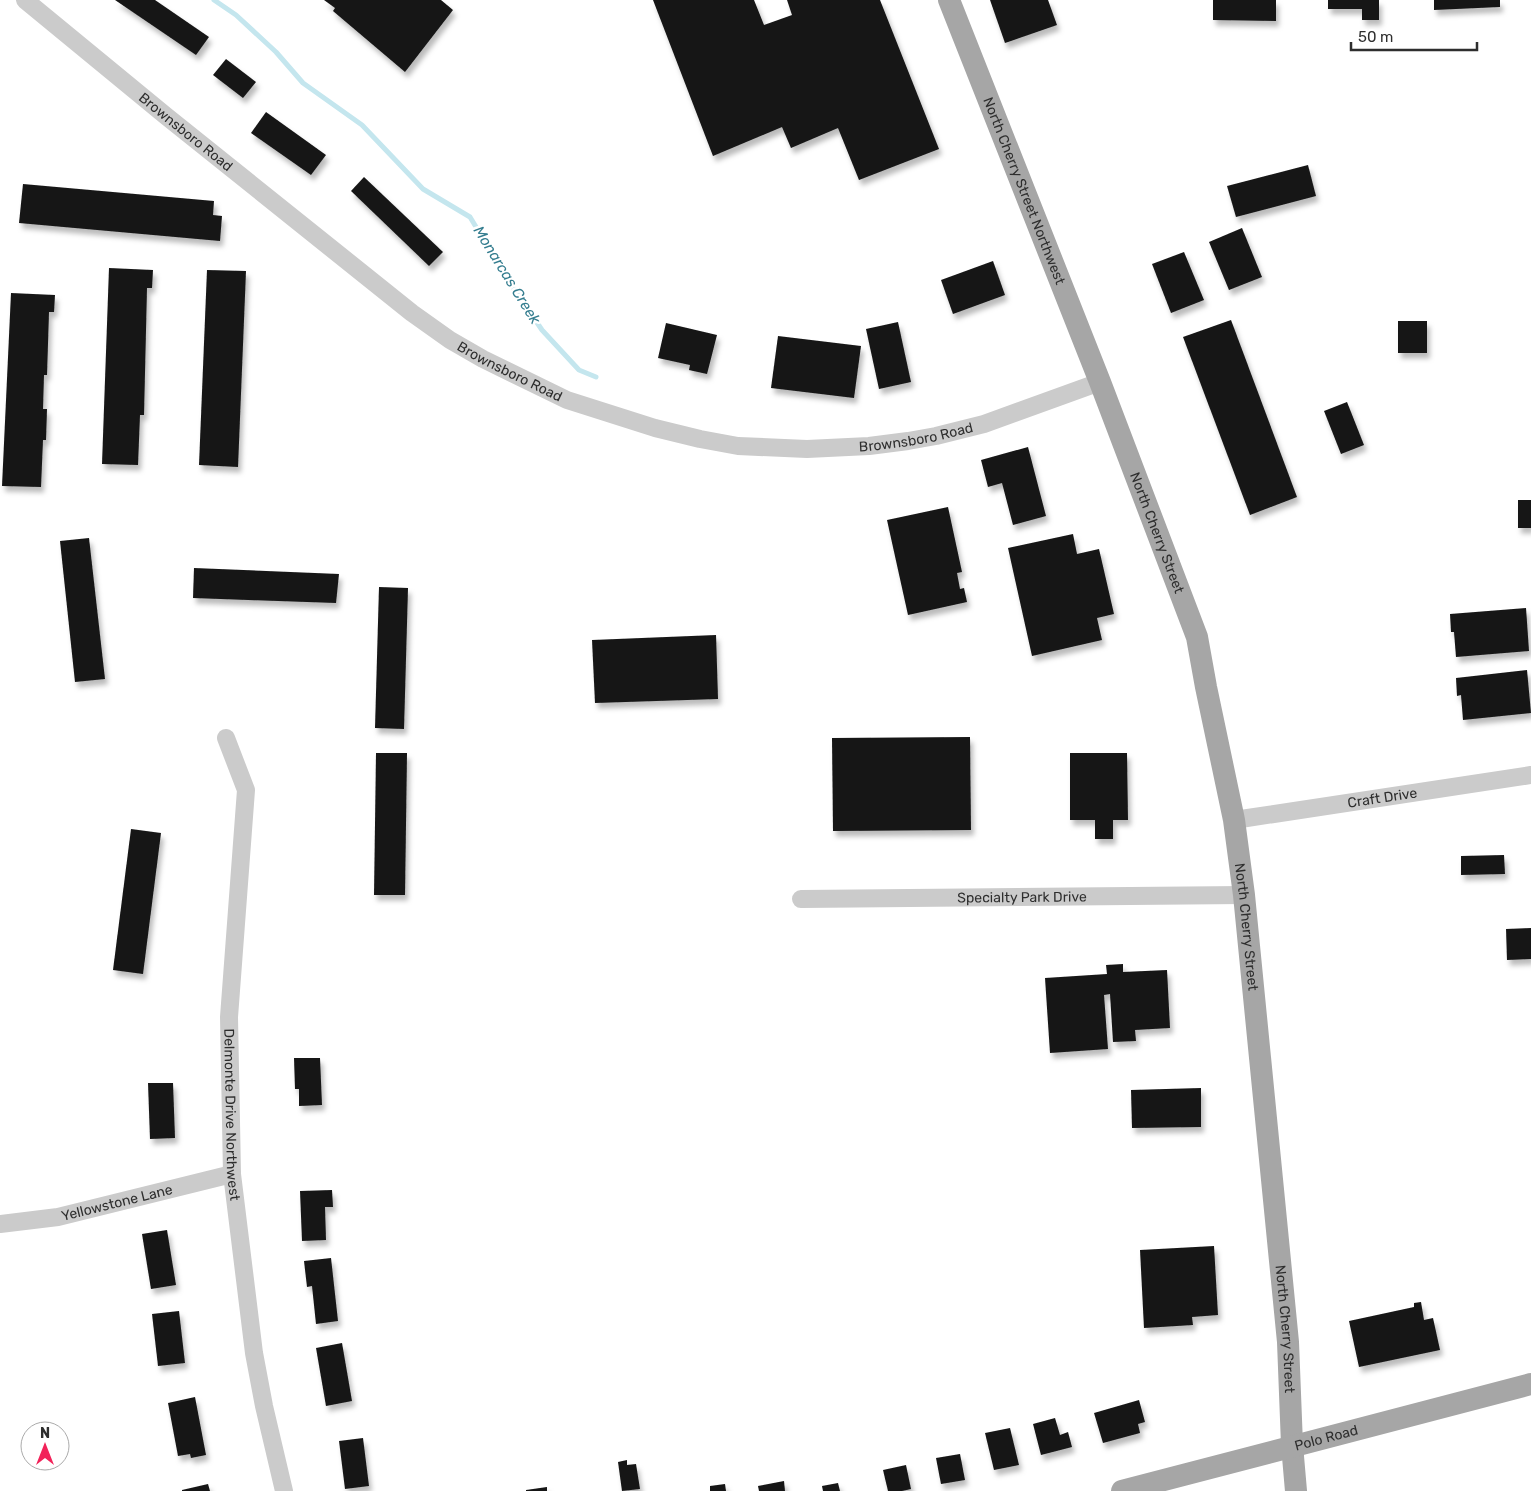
<svg xmlns="http://www.w3.org/2000/svg" width="1531" height="1491" viewBox="0 0 1531 1491" font-family="Rubik,sans-serif">
  <style>
    .lines { fill: none; stroke-linecap: round; stroke-linejoin: round }
    .stream { stroke: #c4e6ee; stroke-width: 5 }
    .building { fill: #151515; filter: url(#shadow) }
    .minor { stroke: #cbcbcb; stroke-width: 18 }
    .major { stroke: #a6a6a6; stroke-width: 22 }
    .labels { text-anchor: middle; dominant-baseline: central; stroke-width: 5; stroke-linejoin: round; paint-order: stroke }
    .street-label { font-size: 14px; fill: #2e2e2e; stroke: #fff }
    .water-label { font-size: 15px; font-style: italic; fill: #347d8f; stroke: #fff }
  </style>
  <defs>
    <filter id="shadow"><feDropShadow dx="3" dy="5.5" stdDeviation="2.5" flood-color="#0004"/></filter>
  </defs>
  <rect width="100%" height="100%" fill="#fff"/>
  <g class="lines">
    <polyline class="stream" points="214,0 236,15 276,52 303,83 362,125 423,189 470,217 508,280 542,330 579,370 596,377"/>
  </g>
  <g class="building">
    <polygon points="115,0 155,0 209,37 196,55"/>
    <polygon points="324,0 441,0 453,10 405,72 333,11 335,8"/>
    <polygon points="653,0 754,0 764,25 792,15 787,0 880,0 939,149 859,180 838,128 791,148 782,127 713,156"/>
    <polygon points="990,0 1048,0 1057,25 1005,43"/>
    <polygon points="1213,0 1276,0 1276,21 1213,20"/>
    <polygon points="1328,0 1379,0 1379,20 1362,20 1362,9 1328,9"/>
    <polygon points="1434,0 1500,0 1500,7 1434,10"/>
    <polygon points="226,59 256,82 243,98 213,75"/>
    <polygon points="266,112 326,155 311,175 251,133"/>
    <polygon points="1308,165 1316,196 1236,217 1227,186"/>
    <polygon points="364,177 443,252 429,266 351,191"/>
    <polygon points="23,184 214,201 213,215 222,216 220,241 19,223"/>
    <polygon points="1242,228 1262,277 1229,290 1209,242"/>
    <polygon points="1184,252 1204,300 1171,313 1152,264"/>
    <polygon points="993,261 1005,295 953,314 941,280"/>
    <polygon points="109,268 153,270 152,288 147,288 144,415 140,415 138,465 102,464"/>
    <polygon points="207,270 246,271 238,467 199,465"/>
    <polygon points="11,293 55,295 54,312 49,312 47,375 44,375 43,409 47,409 46,440 43,440 41,487 2,486"/>
    <polygon points="1231,320 1297,497 1250,515 1183,337"/>
    <rect x="1398" y="321" width="29" height="32"/>
    <polygon points="898,322 911,382 879,389 866,329"/>
    <polygon points="666,323 717,335 707,374 689,370 690,365 658,358"/>
    <polygon points="778,336 861,346 854,398 771,388"/>
    <polygon points="1347,402 1364,445 1341,454 1324,411"/>
    <polygon points="1028,447 1046,516 1013,525 1002,483 988,487 981,460"/>
    <rect x="1518" y="500" width="13" height="28"/>
    <polygon points="948,507 962,572 957,573 960,589 964,588 967,602 908,615 887,520"/>
    <polygon points="1073,534 1077,554 1099,549 1114,614 1097,618 1102,640 1032,656 1008,548"/>
    <polygon points="89,538 105,679 75,682 60,541"/>
    <polygon points="194,568 339,574 336,603 193,598"/>
    <polygon points="379,587 408,588 404,729 375,728"/>
    <polygon points="1526,608 1529,651 1456,657 1454,632 1451,632 1450,614"/>
    <polygon points="716,635 718,699 595,703 592,640"/>
    <polygon points="1527,670 1531,713 1463,720 1461,695 1457,696 1456,678"/>
    <polygon points="970,737 971,830 833,831 832,738"/>
    <polygon points="376,753 407,753 405,895 374,895"/>
    <polygon points="1070,753 1127,753 1128,820 1113,820 1113,839 1095,839 1095,820 1070,820"/>
    <polygon points="131,829 161,833 143,974 113,970"/>
    <polygon points="1504,855 1505,874 1461,875 1461,856"/>
    <polygon points="1531,928 1531,959 1507,960 1506,929"/>
    <polygon points="1123,964 1123,972 1167,970 1170,1028 1135,1030 1136,1041 1113,1042 1110,994 1104,995 1108,1049 1050,1053 1045,978 1107,974 1106,965"/>
    <polygon points="294,1058 320,1058 322,1105 299,1106 299,1089 295,1089"/>
    <polygon points="148,1083 173,1083 175,1138 150,1139"/>
    <polygon points="1201,1088 1201,1127 1132,1128 1131,1090"/>
    <polygon points="332,1190 333,1207 325,1207 326,1240 302,1241 300,1191"/>
    <polygon points="167,1230 176,1285 151,1289 142,1234"/>
    <polygon points="1214,1246 1218,1315 1192,1317 1193,1325 1144,1328 1140,1250"/>
    <polygon points="331,1258 338,1321 316,1324 312,1286 307,1287 304,1261"/>
    <polygon points="1421,1302 1424,1320 1433,1318 1440,1350 1359,1367 1349,1321 1414,1307 1414,1303"/>
    <polygon points="179,1311 185,1363 158,1366 152,1314"/>
    <polygon points="342,1343 352,1401 326,1406 316,1348"/>
    <polygon points="195,1397 206,1455 191,1458 190,1454 178,1456 168,1403"/>
    <polygon points="1139,1400 1145,1422 1138,1424 1140,1433 1103,1443 1094,1413"/>
    <polygon points="1055,1418 1060,1435 1068,1432 1072,1447 1041,1455 1033,1424"/>
    <polygon points="1010,1428 1019,1465 994,1470 985,1433"/>
    <polygon points="363,1438 369,1486 345,1489 339,1441"/>
    <polygon points="960,1454 965,1480 941,1484 936,1458"/>
    <polygon points="627,1460 627,1465 636,1464 640,1489 622,1491 618,1462"/>
    <polygon points="906,1465 911,1489 902,1491 888,1491 883,1470"/>
    <polygon points="784,1481 785,1491 759,1491 758,1486"/>
    <polygon points="838,1483 840,1491 823,1491 822,1486"/>
    <polygon points="208,1484 210,1491 182,1491 182,1490"/>
    <polygon points="725,1484 726,1491 710,1491 710,1486"/>
    <polygon points="547,1487 547,1491 526,1491 526,1490"/>
  </g>
  <g class="lines">
    <g class="minor">
      <path id="s1" d="M25,0L166,116L412,313L450,340L483,359L567,400L655,428L700,439L738,446L807,449L869,446L908,441L936,436L984,424L1100,382"/>
      <path id="s2" d="M226,738L246,790L229,1017L232,1174L254,1353L264,1406L284,1491"/>
      <path id="s3" d="M1234,820L1531,775"/>
      <path id="s4" d="M801,899L1244,895"/>
      <path id="s5" d="M0,1224L58,1217L232,1174"/>
    </g>
    <g class="major">
      <path id="s6" d="M949,0L1100,382L1197,637L1206,687L1234,820L1244,895L1288,1342L1292,1445L1296,1491"/>
      <path id="s7" d="M1122,1491L1531,1384"/>
    </g>
  </g>
  <g class="labels">
    <g class="street-label">
      <text stroke="none"><textPath href="#s1" startOffset="208">Brownsboro Road</textPath></text>
      <text stroke="none"><textPath href="#s6" startOffset="205">North Cherry Street Northwest</textPath></text>
      <text stroke="none"><textPath href="#s1" startOffset="612">Brownsboro Road</textPath></text>
      <text stroke="none"><textPath href="#s1" startOffset="1032">Brownsboro Road</textPath></text>
      <text stroke="none"><textPath href="#s6" startOffset="572">North Cherry Street</textPath></text>
      <text stroke="none"><textPath href="#s3" startOffset="150">Craft Drive</textPath></text>
      <text stroke="none"><textPath href="#s4" startOffset="221">Specialty Park Drive</textPath></text>
      <text stroke="none"><textPath href="#s6" startOffset="978">North Cherry Street</textPath></text>
      <text stroke="none"><textPath href="#s2" startOffset="381">Delmonte Drive Northwest</textPath></text>
      <text stroke="none"><textPath href="#s5" startOffset="119">Yellowstone Lane</textPath></text>
      <text stroke="none"><textPath href="#s6" startOffset="1382">North Cherry Street</textPath></text>
      <text stroke="none"><textPath href="#s7" startOffset="211">Polo Road</textPath></text>
    </g>
    <g class="water-label">
      <text transform="translate(507 275) rotate(58)">Monarcas Creek</text>
    </g>
  </g>
  <g transform="translate(45 1446)"><circle r="24" fill="#ffffff" stroke="#ababab"/>
  <path d="M0-4L9 19L0 12L-9 19Z" fill="#f22259"/>
  <text y="-8" font-size="14" font-weight="bold" text-anchor="middle" fill="#2e2e2e">N</text>
  </g>
  <path d="M1351 42v8h126v-8" fill="none" stroke="#2e2e2e" stroke-width="2.5"/>
  <text x="1358" y="42" font-size="15" fill="#2e2e2e" stroke="#ffffff" stroke-width="4" paint-order="stroke">50 m</text>
</svg>
